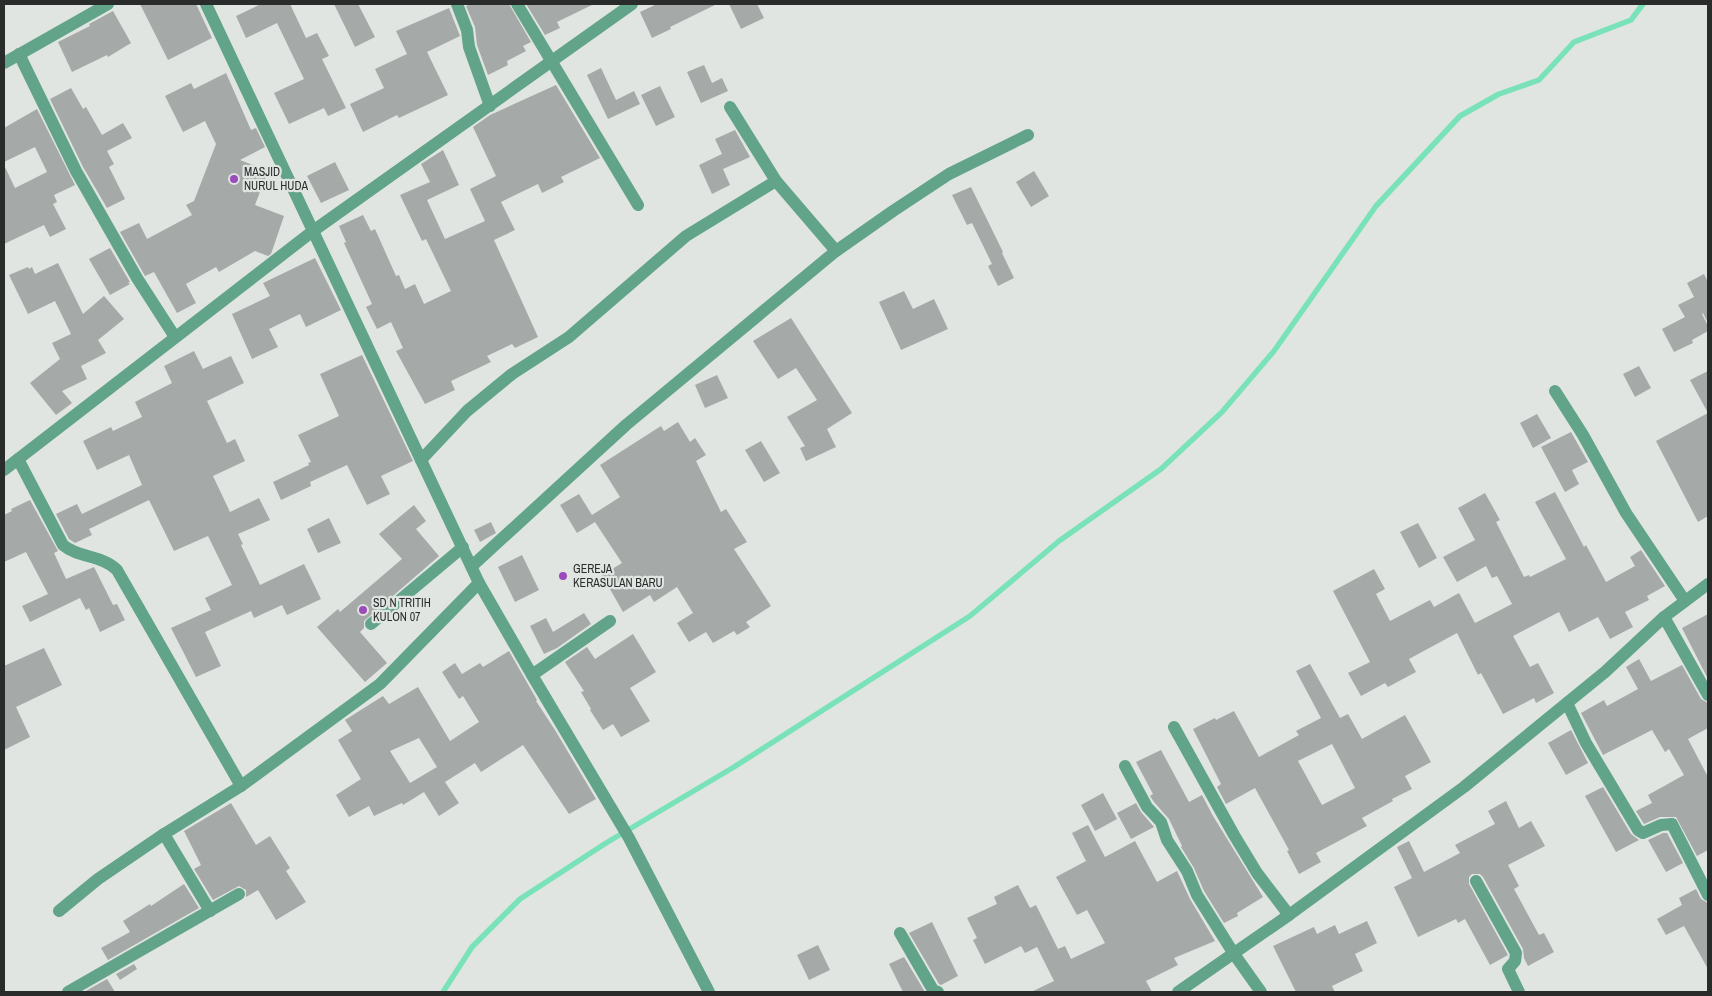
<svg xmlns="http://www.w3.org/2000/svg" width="1712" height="996" viewBox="0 0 1712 996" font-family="'Archivo Narrow',sans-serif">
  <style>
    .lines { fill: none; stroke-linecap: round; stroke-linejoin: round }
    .stream { stroke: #79e2b9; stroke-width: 5.5 }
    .building { fill: #a5aaa8; fill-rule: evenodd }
    .minor { stroke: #62a489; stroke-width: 12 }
    .poi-dot { fill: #9c4bba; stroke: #e0e5e2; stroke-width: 2 }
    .labels { text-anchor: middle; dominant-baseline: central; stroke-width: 4.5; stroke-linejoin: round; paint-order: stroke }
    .poi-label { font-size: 12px; fill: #2a2c2b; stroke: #e0e5e2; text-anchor: start }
  </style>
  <rect width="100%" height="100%" fill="#e0e5e2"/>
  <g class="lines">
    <polyline class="stream" points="443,992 472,947 520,899 606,843 734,767 970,616 1059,541 1161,469 1222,412 1274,351 1376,206 1460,116 1499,94 1539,80 1574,42 1631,20 1643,4"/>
  </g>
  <g class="building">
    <polygon points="140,4 196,4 212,38 168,60"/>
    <polygon points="261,4 290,4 306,38 317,33 329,56 322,59 346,108 328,116 324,108 289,124 274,93 304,79 277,23 246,38 236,16"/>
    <polygon points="334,4 358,4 375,37 355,47"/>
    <polygon points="471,4 509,4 531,42 523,46 526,51 507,61 508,65 488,75 477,45 475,27 466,6"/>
    <polygon points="526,4 594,4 557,22 560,28 545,35"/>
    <polygon points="657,4 717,4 670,27 671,29 652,38 640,12"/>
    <polygon points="729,4 757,4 764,18 741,29"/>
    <polygon points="449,8 460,36 427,52 448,95 399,118 397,115 363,132 350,104 384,88 375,69 407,54 396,31"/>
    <polygon points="113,11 131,43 108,57 107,55 72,72 58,42 90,26 89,24"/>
    <polygon points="704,65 712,83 722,78 728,91 701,103 687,72"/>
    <polygon points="601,68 616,100 634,91 640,104 608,119 587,75"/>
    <polygon points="226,73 251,130 256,128 265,147 240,160 268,171 255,205 284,216 271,254 268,256 255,251 219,272 216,267 186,284 196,303 177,313 154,272 145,276 120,232 139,223 147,239 192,215 186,205 194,201 216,144 205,121 183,132 165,96 191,83 194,89"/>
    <polygon points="556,85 600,158 561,177 564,182 542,193 538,184 501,202 515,230 494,240 538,337 515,348 512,344 487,356 491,362 451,381 455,390 425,404 396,351 403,348 391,322 377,329 366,307 372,304 344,243 346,242 339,226 363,215 371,231 375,229 396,276 399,275 405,289 415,284 424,304 451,291 426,239 422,241 400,195 430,182 421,164 443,150 459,185 427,200 445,239 485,221 470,189 496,176 473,127 490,115"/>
    <polygon points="660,86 675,117 656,126 641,95"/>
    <polygon points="71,88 83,109 86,107 102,135 123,123 132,138 107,151 114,164 109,167 125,199 107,208 83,167 50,99"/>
    <polygon points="37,109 75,185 54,195 57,202 53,204 66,229 50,237 44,225 4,244 4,165 15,188 47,172 35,147 4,162 4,128"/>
    <polygon points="735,130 750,157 723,169 730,185 712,194 699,165 722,154 715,139"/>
    <polygon points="335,162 349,190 321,203 307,176"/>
    <polygon points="1034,171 1049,196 1031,207 1016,182"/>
    <polygon points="971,187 1003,252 1002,253 1014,278 998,286 988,266 992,264 972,223 967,225 952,195"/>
    <polygon points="110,248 130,282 128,282 130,284 110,295 89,259"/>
    <polygon points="315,258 341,310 306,327 300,314 269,329 278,347 252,359 232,314 270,296 263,283"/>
    <polygon points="58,263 83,314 104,296 124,319 98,340 106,353 81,366 87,379 62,391 72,403 56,415 30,383 60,359 52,343 71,334 55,301 28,314 9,275 28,267 29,269 32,267 35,274"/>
    <polygon points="1704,274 1708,282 1708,323 1703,313 1702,314 1708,326 1708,331 1692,340 1693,343 1674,352 1662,329 1685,317 1678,305 1694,297 1687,283"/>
    <polygon points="904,291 913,309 934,299 948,329 901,350 879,302"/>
    <polygon points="791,318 852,413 827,429 836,447 806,461 800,448 805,446 787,417 817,400 796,368 778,379 753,341"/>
    <polygon points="194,351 203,369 231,356 244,383 207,401 227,443 235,439 245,461 213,476 230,512 259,498 270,520 238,534 243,544 241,545 260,585 304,564 321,599 287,615 282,605 254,618 251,611 205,632 221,666 196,677 171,628 211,610 205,598 232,585 208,536 174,551 149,500 89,529 92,535 75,543 69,539 56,514 77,504 82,514 142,485 129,455 97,470 83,441 111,427 113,431 142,417 135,402 172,383 164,366"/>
    <polygon points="362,355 413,461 381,476 390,494 367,505 347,465 310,482 311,486 281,500 273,482 309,465 308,463 311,462 298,435 339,416 320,374"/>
    <polygon points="1639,366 1651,388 1635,397 1623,374"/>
    <polygon points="1708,371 1708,516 1698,522 1656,441 1708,413 1690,380"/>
    <polygon points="717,375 728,398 705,408 695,385"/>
    <polygon points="1537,414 1551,438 1533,448 1520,423"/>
    <polygon points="678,422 690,442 695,438 706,455 696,461 721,512 726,509 747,542 734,549 771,606 746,622 750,627 737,635 734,631 713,643 706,632 689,642 677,623 693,613 677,587 654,602 650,595 623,612 602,575 622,563 595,522 577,533 560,505 579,494 592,515 620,497 600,465 661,426 664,431"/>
    <polygon points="1571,432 1588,462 1572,470 1579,484 1565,492 1541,447"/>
    <polygon points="761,441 780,473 764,482 745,450"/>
    <polygon points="1555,492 1584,547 1586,545 1606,582 1635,566 1630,557 1641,550 1665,586 1647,596 1649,600 1625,612 1633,627 1610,639 1598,617 1569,632 1559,612 1513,636 1530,667 1538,663 1554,693 1536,703 1534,698 1503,714 1481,673 1478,675 1457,633 1409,659 1416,672 1388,687 1385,683 1361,696 1348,673 1370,662 1333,591 1374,569 1385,589 1376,594 1390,621 1430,600 1434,607 1459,593 1475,623 1512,604 1497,576 1492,578 1486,566 1457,582 1443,557 1475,540 1458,508 1485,493 1500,520 1496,522 1524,577 1529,575 1530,577 1566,559 1535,502"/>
    <polygon points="30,500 58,551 54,553 66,579 94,567 113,605 117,604 125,620 100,632 89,608 86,610 80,598 30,622 22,606 48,594 26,552 4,562 4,515 12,511 11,509"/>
    <polygon points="414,505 426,521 416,529 439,556 364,621 364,628 360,632 387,663 365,682 317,627 338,609 340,612 402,559 379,534"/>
    <polygon points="329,518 341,543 318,553 307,529"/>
    <polygon points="491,522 496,533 480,542 474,530"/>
    <polygon points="1418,523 1437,558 1419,568 1400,532"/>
    <polygon points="522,555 539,590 515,602 498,567"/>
    <polygon points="584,613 591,624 557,648 544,654 530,626 546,618 553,632"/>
    <polygon points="1708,614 1708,679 1682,628"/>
    <polygon points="633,634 656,672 630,688 650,721 621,737 613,724 603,730 590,710 591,709 581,692 584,691 565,662 587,647 595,659"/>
    <polygon points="44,648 62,685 16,707 30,737 4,750 4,666"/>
    <path d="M509,651L537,700L536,701L555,730L596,799L569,814L523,745L481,772L475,763L445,782L459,803L439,816L424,792L403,805L402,803L374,816L369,806L349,817L336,795L361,779L338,740L352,731L345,720L383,696L389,704L418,687L450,741L479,722L463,696L459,699L442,672L455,663L462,674L480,663L483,667ZM419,738L437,767L410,783L390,751Z"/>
    <polygon points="1639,659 1651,681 1682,665 1701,699 1708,703 1708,728 1688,739 1708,777 1708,850 1697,856 1676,817 1660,817 1644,824 1636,811 1652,803 1648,795 1684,775 1669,749 1665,752 1652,730 1603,755 1581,713 1604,700 1607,706 1638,689 1626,667"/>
    <path d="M1310,664L1340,718L1348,714L1362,739L1405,715L1431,762L1405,776L1412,789L1392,799L1393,801L1362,818L1367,826L1316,853L1321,862L1299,874L1287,851L1289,850L1255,788L1226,804L1217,787L1221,784L1193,729L1215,718L1216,720L1234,711L1259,757L1299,735L1296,731L1321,718L1296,671ZM1332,744L1355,788L1322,805L1298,761Z"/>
    <polygon points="1571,730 1588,763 1566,775 1548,743"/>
    <polygon points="1161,750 1189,802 1202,795 1213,816 1263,897 1237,913 1238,916 1224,923 1204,891 1194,868 1181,847 1182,846 1169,819 1154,802 1150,796 1153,794 1136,762"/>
    <polygon points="1603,787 1631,834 1639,840 1616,852 1585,796"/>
    <polygon points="1103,793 1117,819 1095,831 1081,805"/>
    <polygon points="1506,801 1519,828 1531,821 1545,846 1508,865 1519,886 1514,889 1539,935 1544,933 1554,952 1528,966 1524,958 1523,949 1483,877 1480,874 1472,874 1469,877 1469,884 1508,955 1490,965 1465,919 1458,923 1456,919 1418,937 1394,887 1412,878 1397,847 1409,841 1424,872 1460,853 1455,845 1495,824 1488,811"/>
    <polygon points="231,803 256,845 270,836 290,868 286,871 306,902 276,920 258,890 246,897 246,890 239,886 213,900 194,869 201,865 184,831"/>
    <polygon points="1136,803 1141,812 1154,827 1131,839 1117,813"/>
    <polygon points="1088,825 1105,857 1135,841 1157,882 1177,871 1190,899 1215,941 1174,958 1178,965 1146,981 1152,992 1031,992 1054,981 1037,947 1025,953 1021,946 985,964 973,940 977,938 967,918 997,904 994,897 1018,885 1030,908 1036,905 1058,949 1065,946 1071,959 1105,943 1087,910 1077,915 1056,877 1086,861 1072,833"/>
    <polygon points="1663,833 1667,833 1683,863 1666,872 1648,840"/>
    <polygon points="184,884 199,908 108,960 101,948 130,932 123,921 150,904 151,906"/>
    <polygon points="1696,889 1701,899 1708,903 1708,969 1684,926 1666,935 1657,919 1682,905 1679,898"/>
    <polygon points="1367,921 1377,943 1355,954 1363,971 1332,986 1335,992 1296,992 1273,946 1314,927 1317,934 1335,925 1339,934"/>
    <polygon points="932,922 958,976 941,985 939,984 909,933"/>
    <polygon points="818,945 830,970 809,980 797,955"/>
    <polygon points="904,957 925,992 903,992 889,964"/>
    <polygon points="134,964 137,969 120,980 116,974"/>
    <polygon points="107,979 115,992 84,992"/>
  </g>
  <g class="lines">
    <g class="minor">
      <polyline points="457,4 467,30 469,47 490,106"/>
      <polyline points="517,4 638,205"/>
      <polyline points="632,4 313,231 479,583 532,675 629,838 709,992"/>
      <polyline points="19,54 76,171 137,278 175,337"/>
      <polyline points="4,63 108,4"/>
      <polyline points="730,107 776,181 836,251"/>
      <polyline points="1555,391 1583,435 1626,513 1685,601"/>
      <path d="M18,459L63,545C78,558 102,555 117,570L241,786"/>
      <polyline points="421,460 467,411 512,374 569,337 686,236 776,181"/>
      <polyline points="4,470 313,231 206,4"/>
      <polyline points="472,566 626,425 836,251 893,211 949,174 1028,135"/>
      <polyline points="1664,617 1708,695"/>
      <polyline points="371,624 463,547"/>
      <polyline points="532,675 610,621"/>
      <polyline points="1567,703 1586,743 1638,830 1643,833 1661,825 1672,824 1708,895"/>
      <polyline points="1174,727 1234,835 1257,873 1289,915"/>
      <polyline points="1125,766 1147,807 1161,822 1167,840 1187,871 1197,895 1234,954 1261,992"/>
      <polyline points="164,834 210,911"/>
      <polyline points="1476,881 1516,953 1515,961 1508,969 1519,992"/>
      <polyline points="59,911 98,879 164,834 241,786 380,684 479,583"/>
      <polyline points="900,933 933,990 938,992"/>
      <polyline points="68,992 239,894"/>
      <polyline points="1178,992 1289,915 1464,787 1605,672 1664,617 1708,584"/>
    </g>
  </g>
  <g class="poi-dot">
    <circle cx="234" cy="179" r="5"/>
    <circle cx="563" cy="576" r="5"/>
    <circle cx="363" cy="610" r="5"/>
  </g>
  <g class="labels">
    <g class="poi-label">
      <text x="244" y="172">MASJID<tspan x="244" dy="14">NURUL HUDA</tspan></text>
      <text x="573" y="569">GEREJA<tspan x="573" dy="14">KERASULAN BARU</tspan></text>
      <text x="373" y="603">SD N TRITIH<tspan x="373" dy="14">KULON 07</tspan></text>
    </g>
  </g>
  <rect width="1712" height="996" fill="none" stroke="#2a2c2b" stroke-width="10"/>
</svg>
